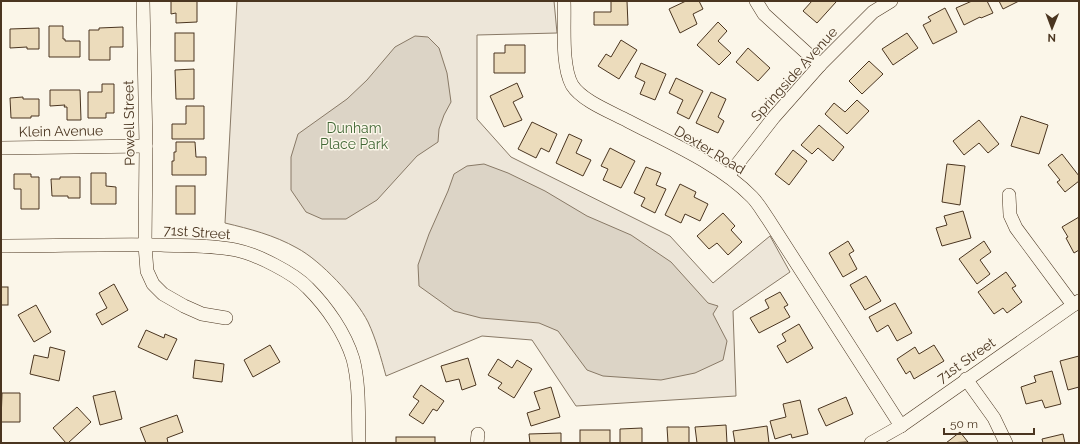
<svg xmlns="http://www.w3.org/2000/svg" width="1080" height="444" viewBox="0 0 1080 444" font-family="Raleway,sans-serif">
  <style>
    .green { fill: #ede6d9; stroke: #887966 }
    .water { fill: #dcd4c6; stroke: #887966 }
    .building { fill: #ecdcbc; stroke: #4a3520 }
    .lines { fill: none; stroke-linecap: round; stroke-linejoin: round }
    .minor-casing { stroke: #4a3520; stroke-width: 14 }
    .minor { stroke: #fbf6e9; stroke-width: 13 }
    .labels { text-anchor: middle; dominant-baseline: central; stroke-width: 3; stroke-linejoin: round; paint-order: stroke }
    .street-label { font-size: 14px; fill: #4a3520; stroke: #fbf6e9 }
    .park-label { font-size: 14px; fill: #436837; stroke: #fbf6e9 }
  </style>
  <rect width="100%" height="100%" fill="#fbf6e9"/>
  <path class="green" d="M237,1H554L557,33L477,35V119L511,157L670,236L713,283L770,236L790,272L733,311L736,396L576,406L532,340L482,336L386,376C381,358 376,339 368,322C356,298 320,260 297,248C274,235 250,229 225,223Z"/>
  <g class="water">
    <polygon points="415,36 428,37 439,48 447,73 451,102 444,115 439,129 438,142 417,156 377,200 346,219 322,219 306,212 291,190 291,157 298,134 347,99 367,80 395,47"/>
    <polygon points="484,164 508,173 545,191 587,216 631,235 671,262 708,303 718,306 713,314 727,341 723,360 695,373 661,380 603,376 587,370 558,331 539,323 481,318 454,311 419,286 418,265 429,234 448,191 454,174 467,166"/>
  </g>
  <g class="building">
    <polygon points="171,1 197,1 197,22 176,23 176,13 171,14"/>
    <polygon points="611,1 627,1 628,25 594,25 594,12 611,12"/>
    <polygon points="686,1 699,1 703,9 693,14 697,24 680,33 669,9"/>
    <polygon points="812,1 836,1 836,2 817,23 803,11"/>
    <polygon points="972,1 987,1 993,13 981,18 980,17 964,25 956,8"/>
    <polygon points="999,1 1019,1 1003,9"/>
    <polygon points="945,8 957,32 933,44 923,25 931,21 928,17"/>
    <polygon points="718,22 727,31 718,41 731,53 719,65 697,45"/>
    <polygon points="49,26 63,26 63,39 65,39 65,41 80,41 80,57 49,57"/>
    <polygon points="123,27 123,47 110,47 110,60 89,60 89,30 99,30 99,28"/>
    <polygon points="39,28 39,49 27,49 27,47 10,48 10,29"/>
    <rect x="175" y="33" width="19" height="28"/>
    <polygon points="907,33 918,48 893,65 882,49"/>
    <polygon points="621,40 637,50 619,79 598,66 606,54 611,57"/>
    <polygon points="505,45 525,45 525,73 494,73 494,53 505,53"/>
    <polygon points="748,48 770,68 758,81 736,62"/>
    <polygon points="869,61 883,74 862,94 849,81"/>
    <polygon points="641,63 666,74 655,100 640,94 645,82 635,77"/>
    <polygon points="194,69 194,99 176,99 175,70"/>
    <polygon points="676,78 703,91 689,119 677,113 683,100 669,93"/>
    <polygon points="517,83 523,97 513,102 522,120 504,127 490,96"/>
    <polygon points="102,84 114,84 114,113 106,113 106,118 88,118 88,92 102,92"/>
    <polygon points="50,90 80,90 81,120 67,120 67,107 64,107 65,105 50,106"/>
    <polygon points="711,92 726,99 718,117 724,121 718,133 696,123"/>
    <polygon points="23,97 23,99 39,99 39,116 31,116 31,118 11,118 10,98"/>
    <polygon points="857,100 869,111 847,134 825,114 834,103 845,112"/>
    <polygon points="186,106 204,106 204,139 172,139 172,124 186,124"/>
    <polygon points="1021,116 1048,125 1039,154 1011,146"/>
    <polygon points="979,120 999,144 988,153 979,143 964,155 953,141"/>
    <polygon points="532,122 557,134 549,152 541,148 536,158 518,149"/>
    <polygon points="819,125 844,147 833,161 818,148 812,154 801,145"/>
    <polygon points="569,134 582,140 576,153 591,160 583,176 556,163"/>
    <polygon points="176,142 195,142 196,157 206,157 206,175 172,175 172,161 174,161 174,152 176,152"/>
    <polygon points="610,148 635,161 621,188 603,180 608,169 601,166"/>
    <polygon points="793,150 807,161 789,185 775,174"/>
    <polygon points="1062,154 1079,176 1079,181 1065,192 1057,182 1060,180 1048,165"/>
    <polygon points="947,164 965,166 960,205 942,202"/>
    <polygon points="646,167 661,173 656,185 666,189 655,213 641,206 645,198 634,193"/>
    <polygon points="91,173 106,173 106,186 116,187 116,204 91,204"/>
    <polygon points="14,174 31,174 31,177 39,177 39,209 21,209 21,189 14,189"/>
    <polygon points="60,177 80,177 80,198 68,198 68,196 52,196 51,179 60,179"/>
    <polygon points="680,184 696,192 694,197 708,204 700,221 685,214 681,223 665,215"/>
    <rect x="176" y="186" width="19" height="28"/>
    <polygon points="963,211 971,238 942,246 936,228 947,225 944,216"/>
    <polygon points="723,213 735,226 731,230 742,242 728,255 717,243 709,249 697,236"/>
    <polygon points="1079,217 1079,250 1074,253 1066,238 1068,237 1062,227"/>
    <polygon points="848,241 854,251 849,254 857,269 843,277 829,253"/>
    <polygon points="984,241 991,252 980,260 990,274 977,284 959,259"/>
    <polygon points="1006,272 1016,286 1012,288 1022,302 1007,313 1003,308 994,314 978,292"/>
    <polygon points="866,276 881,301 865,310 850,285"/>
    <polygon points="114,284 128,310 102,325 96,314 107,308 99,293"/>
    <rect x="1" y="287" width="7" height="18"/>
    <polygon points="780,292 788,305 784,307 790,317 759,333 750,318 769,308 765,300"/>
    <polygon points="895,303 912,333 897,341 888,325 877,332 869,317"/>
    <polygon points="36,305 51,332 34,342 18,315"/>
    <polygon points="799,324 813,348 787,363 777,346 786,341 782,334"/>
    <polygon points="146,330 164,338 165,334 177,339 167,360 138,347"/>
    <polygon points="270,345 280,362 253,377 244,360"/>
    <polygon points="934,345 944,361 914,379 910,371 906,374 897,359 915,347 919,354"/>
    <polygon points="50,347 65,351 59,381 30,374 34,355 48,358"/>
    <polygon points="1079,356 1079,387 1068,390 1060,361"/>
    <polygon points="468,358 476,385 462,390 459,379 446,382 441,366"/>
    <polygon points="498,359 512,368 517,360 532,369 514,398 498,388 502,383 488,375"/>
    <polygon points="195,360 224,364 222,382 193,378"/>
    <polygon points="1052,371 1061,404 1045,408 1042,400 1026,404 1021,387 1036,382 1034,376"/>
    <polygon points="421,385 444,401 437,411 433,409 423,424 409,415 419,401 413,397"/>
    <polygon points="551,387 560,417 531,426 527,413 540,409 534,392"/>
    <polygon points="115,391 122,419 100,425 93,396"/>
    <polygon points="2,393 20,393 20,422 1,422"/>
    <polygon points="846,397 853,414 826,426 818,409"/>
    <polygon points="800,400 808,434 792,438 791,434 775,439 770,421 786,417 783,404"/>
    <polygon points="77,407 91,422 68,443 66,443 53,428"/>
    <polygon points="177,415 183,432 167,438 168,443 146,443 140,428"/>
    <polygon points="726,425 727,443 697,443 695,427"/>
    <polygon points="767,426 769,443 735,443 733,431"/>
    <polygon points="667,427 689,427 689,443 668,443"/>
    <polygon points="642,428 642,443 620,443 620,429"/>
    <rect x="580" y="430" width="30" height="13"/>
    <polygon points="960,432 968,442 946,443"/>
    <polygon points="561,433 561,443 530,443 529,434"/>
    <polygon points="1063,434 1065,443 1043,443 1042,439"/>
    <rect x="396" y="437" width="39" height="6"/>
  </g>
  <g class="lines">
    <g class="minor-casing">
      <g id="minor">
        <polyline points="143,1 146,146 145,245 147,271 153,284 163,294 184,306 202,314 226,318"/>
        <path d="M564,1C565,24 561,65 572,85C582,101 611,112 628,121C668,142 720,164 752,197C758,203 763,212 768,219L901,426"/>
        <polyline points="756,1 764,14 820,65"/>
        <polyline points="1,148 146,146"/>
        <polyline points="728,176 774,117 820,65 873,12 891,1"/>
        <polyline points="1009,195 1010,215 1016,228 1073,305"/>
        <path d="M1,246C54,246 108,244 161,245C186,246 212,245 236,250C256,254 294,273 308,288C327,307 345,333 353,359C360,386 358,415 359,443"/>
        <polyline points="966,379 994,418 1006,443"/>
        <polyline points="477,443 478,434"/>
        <polyline points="871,443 901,426 1079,301"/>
      </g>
    </g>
    <use href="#minor" class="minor"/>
  </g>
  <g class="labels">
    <g class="street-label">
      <text transform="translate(794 74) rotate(-48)">Springside Avenue</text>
      <text transform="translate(129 123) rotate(-91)">Powell Street</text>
      <text transform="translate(61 131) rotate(-1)">Klein Avenue</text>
      <text transform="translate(710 150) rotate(31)">Dexter Road</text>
      <text transform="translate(197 232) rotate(4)">71st Street</text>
      <text transform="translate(966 360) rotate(-35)">71st Street</text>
    </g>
    <g class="park-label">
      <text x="354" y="128">Dunham<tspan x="354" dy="16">Place Park</tspan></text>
    </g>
  </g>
  <rect width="1080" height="444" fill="none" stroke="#4a3520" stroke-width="4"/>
  <g transform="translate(1052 28) rotate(181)" stroke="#fbf6e9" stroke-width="3" paint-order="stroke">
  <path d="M0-3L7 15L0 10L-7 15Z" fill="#4a3520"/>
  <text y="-6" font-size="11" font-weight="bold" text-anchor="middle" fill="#4a3520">N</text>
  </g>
  <path d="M944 428v6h90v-6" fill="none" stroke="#4a3520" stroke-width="2"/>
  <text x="950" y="428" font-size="12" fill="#4a3520" stroke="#fbf6e9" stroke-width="3" paint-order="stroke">50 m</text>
</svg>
